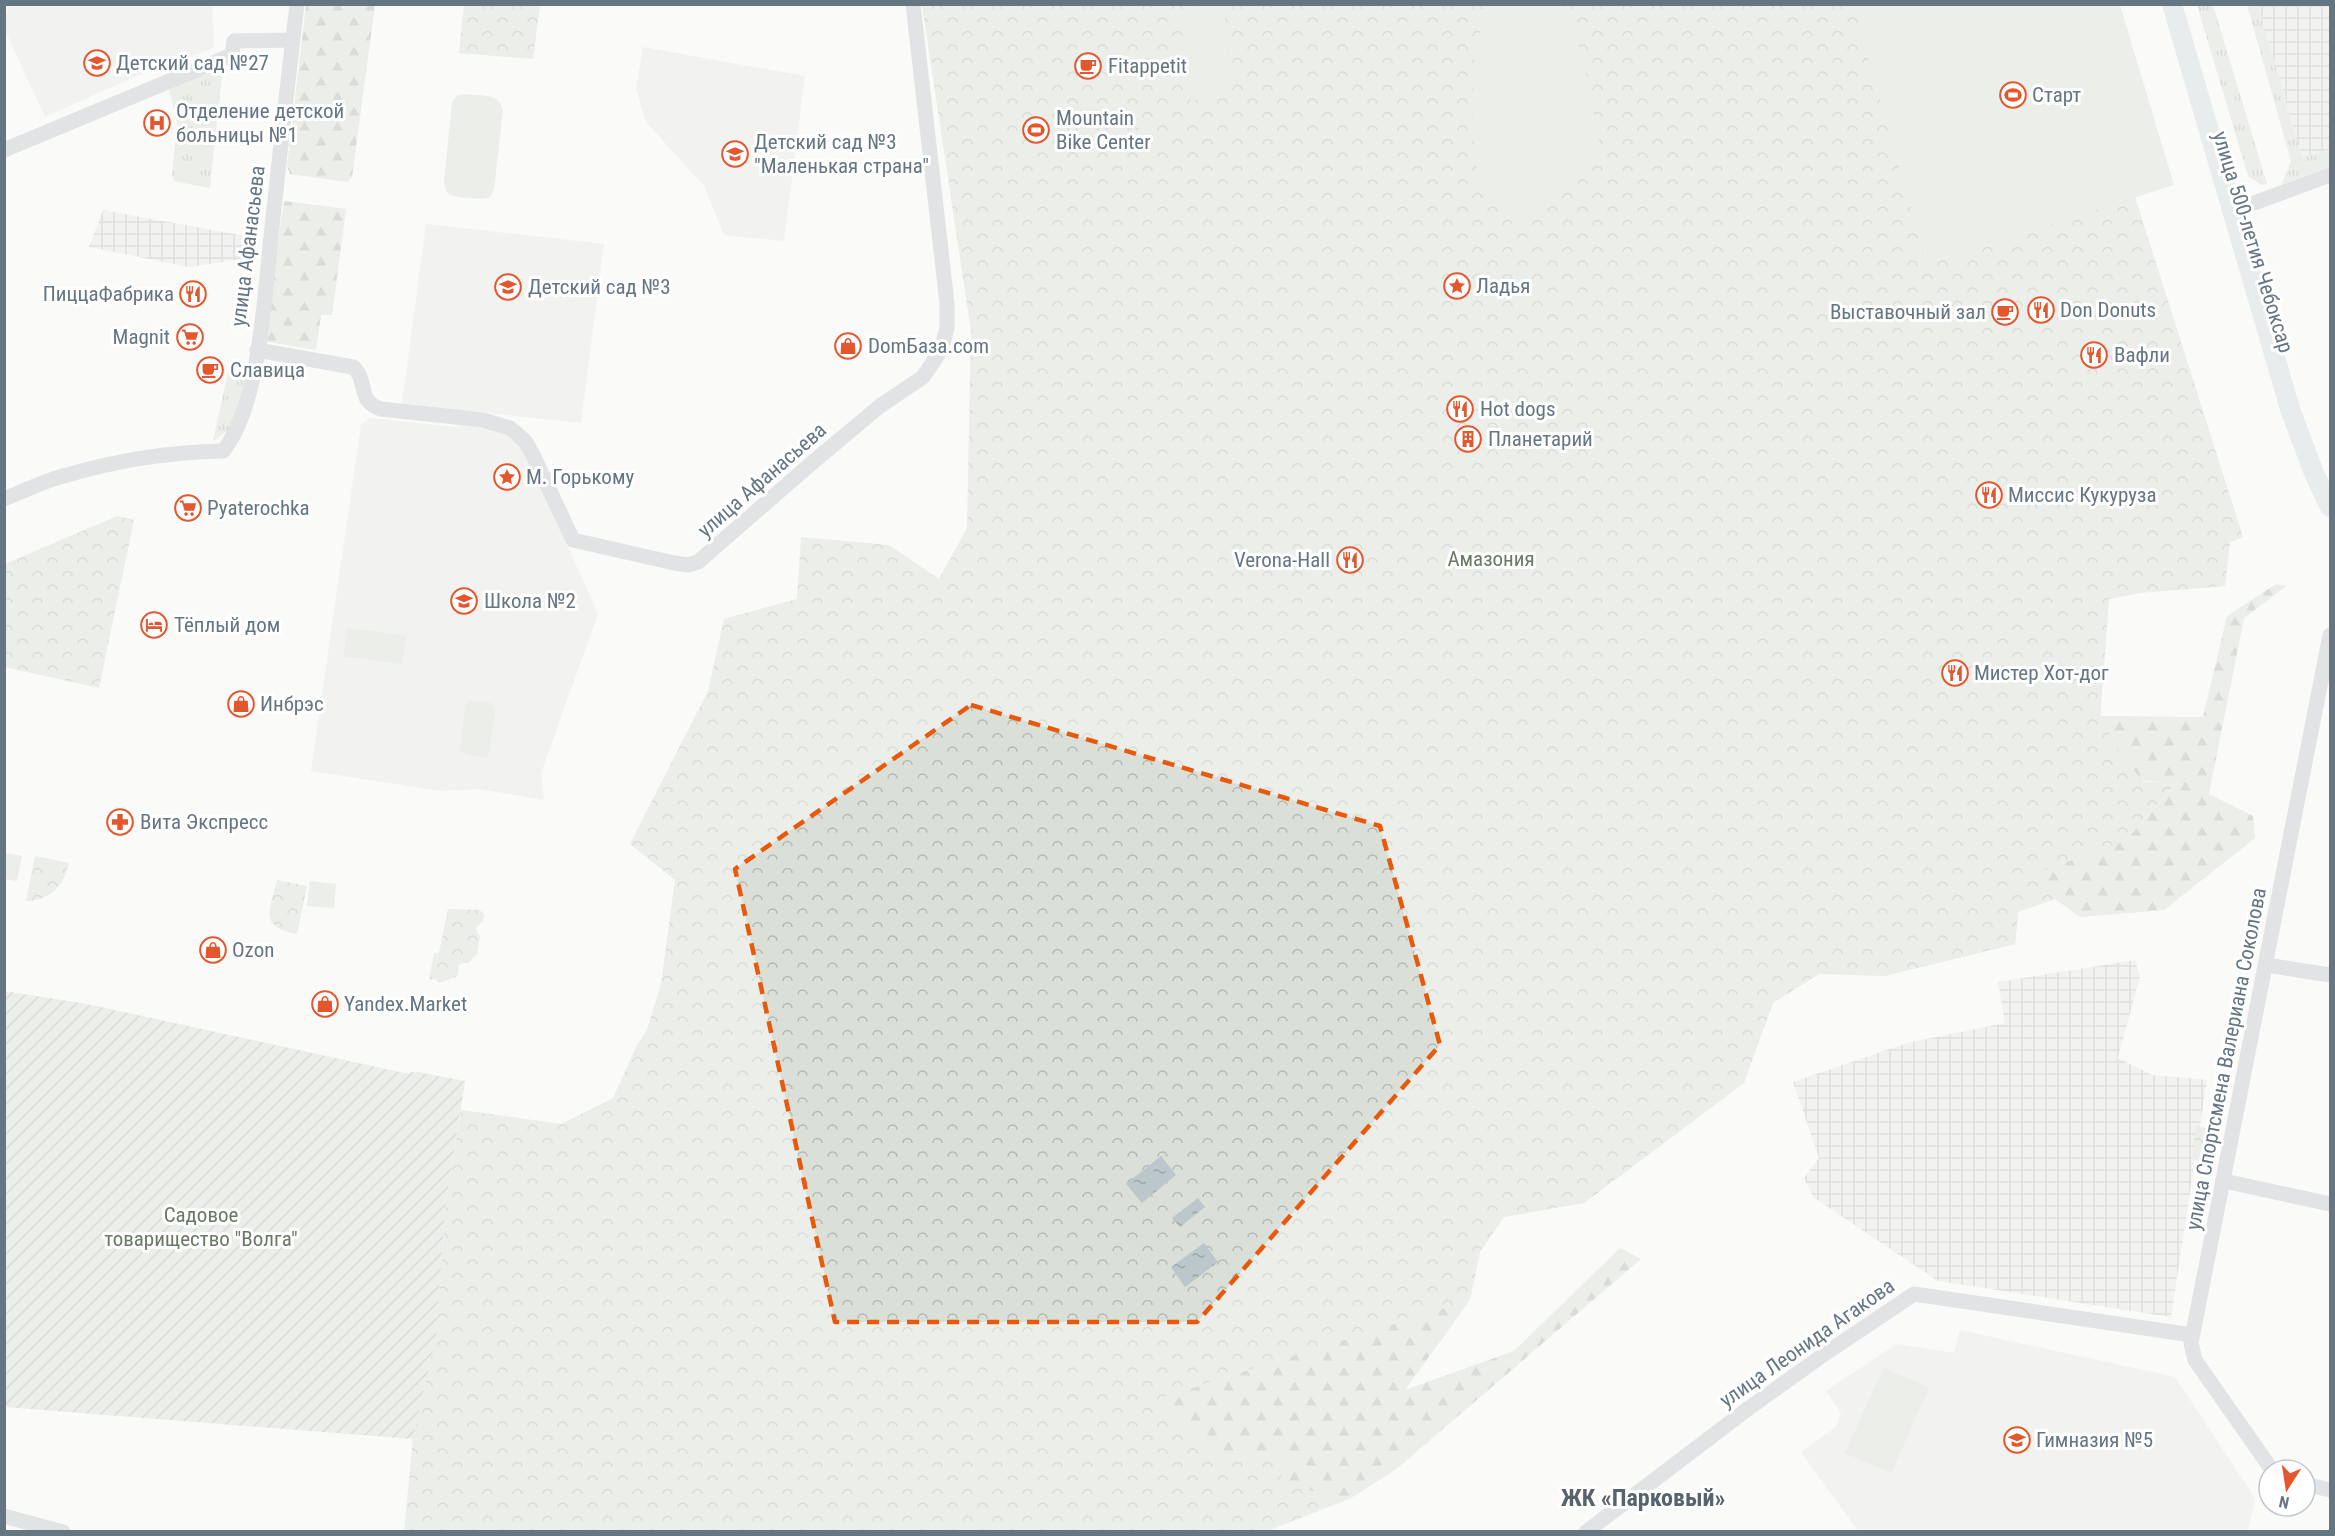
<svg xmlns="http://www.w3.org/2000/svg" width="2335" height="1536" viewBox="0 0 2335 1536" font-family="'Roboto Condensed',sans-serif">
  <style>
    .built { fill: #e8e9e9 }
    .industrial { fill: url(#industrial-grid) }
    .grass { fill: url(#grass-tufts) }
    .forest { fill: url(#forest-firs) }
    .park { fill: url(#park-crowns) }
    .garden { fill: url(#garden-furrows) }
    .pitch { fill: #dadfd7 }
    .water { fill: url(#water-ripples) }
    .lines { fill: none; stroke-linecap: round; stroke-linejoin: round }
    .minor { stroke: #c3c8cc; stroke-width: 15 }
    .major { stroke: #d6dbdf; stroke-width: 20 }
    .marked { fill: none; stroke: #e8590c; stroke-width: 4.5; stroke-dasharray: 12 8; stroke-linejoin: round }
    .labels { text-anchor: middle; dominant-baseline: central; stroke-width: 6; stroke-linejoin: round; paint-order: stroke }
    .poi-label { font-size: 21px; fill: #657683; stroke: #fff; text-anchor: start }
    .street-label { font-size: 21px; fill: #657683; stroke: #fff }
    .park-label { font-size: 21px; fill: #687a64; stroke: #fff }
    .quarter-label { font-size: 24px; font-weight: bold; fill: #57646e; stroke: #fff }
  </style>
  <defs>
    <pattern id="industrial-grid" width="8" height="8" patternUnits="userSpaceOnUse" patternTransform="scale(1.5)"><rect width="8" height="8" fill="#e8e9e9"/><path d="M0 4h8M4 0v8" fill="none" stroke="#c0c1c2"/></pattern>
    <pattern id="grass-tufts" width="24" height="20" patternUnits="userSpaceOnUse" patternTransform="scale(1.5)"><rect width="24" height="20" fill="#dadfd7"/><path d="M3 7l-1-3M5 7V3M7 7l1-3M15 17l-1-3M17 17v-4M19 17l1-3" fill="none" stroke="#b4b9b4"/></pattern>
    <pattern id="forest-firs" width="22" height="20" patternUnits="userSpaceOnUse" patternTransform="scale(1.5)"><rect width="22" height="20" fill="#dadfd7"/><path d="M5 1l3.5 6h-7zM16 11l3.5 6h-7z" fill="#b4b9b4"/></pattern>
    <pattern id="park-crowns" width="20" height="18" patternUnits="userSpaceOnUse" patternTransform="scale(1.5)"><rect width="20" height="18" fill="#dadfd7"/><path d="M2 6a3 3 0 1 1 6 0M12 15a3 3 0 1 1 6 0" fill="none" stroke="#b4b9b4"/></pattern>
    <pattern id="garden-furrows" width="10" height="10" patternUnits="userSpaceOnUse" patternTransform="scale(1.5)"><rect width="10" height="10" fill="#dadfd7"/><path d="M-1 1l2-2M0 10L10 0M9 11l2-2" fill="none" stroke="#b4b9b4"/></pattern>
    <pattern id="water-ripples" width="26" height="14" patternUnits="userSpaceOnUse" patternTransform="scale(1.5)"><rect width="26" height="14" fill="#bbc7cb"/><path d="M2 4q2-2 4 0t4 0M15 11q2-2 4 0t4 0" fill="none" stroke="#9ca6aa"/></pattern>
  </defs>
  <rect width="100%" height="100%" fill="#fafaf8"/>
  <g class="built">
    <polygon points="5,4 212,5 214,41 213,48 134,77 45,117 5,30 5,15 8,12"/>
    <polygon points="643,47 805,76 784,241 724,235 704,186 646,122 636,88"/>
    <polygon points="426,224 604,244 581,423 402,404"/>
    <polygon points="370,418 456,427 457,423 501,428 522,444 598,614 541,773 544,800 480,789 441,791 311,771 361,424"/>
    <polygon points="1960,1330 2175,1377 2255,1498 2248,1531 1858,1531 1801,1452 1836,1427 1841,1413 1826,1391 1897,1344 1954,1353"/>
  </g>
  <g class="industrial">
    <polygon points="2258,5 2330,5 2330,149 2302,158"/>
    <polygon points="103,210 245,236 242,259 189,267 89,247"/>
    <polygon points="2135,960 2140,976 2118,1058 2152,1075 2207,1080 2171,1317 1938,1281 1813,1197 1804,1178 1819,1158 1793,1082 1907,1043 2005,1023 1998,982"/>
  </g>
  <g class="grass">
    <polygon points="2197,5 2213,5 2267,184 2261,185 2248,176"/>
    <polygon points="2247,5 2258,5 2302,158 2330,149 2330,167 2282,184 2291,161"/>
    <polygon points="216,69 220,71 222,75 210,186 209,188 174,181 172,175 177,123 169,89"/>
    <polygon points="229,368 247,372 241,404 230,429 213,441"/>
  </g>
  <g class="forest">
    <polygon points="306,5 375,5 352,177 347,182 290,174 287,166"/>
    <polygon points="284,201 346,209 332,315 321,315 316,350 263,341"/>
    <polygon points="2276,584 2286,586 2244,618 2209,794 2253,816 2255,838 2164,910 2080,917 2055,899 2035,873 2125,841 2178,782 2032,777 2015,944 1884,976 1775,639 2139,593 2109,599 2100,716 2203,717 2227,616"/>
    <polygon points="1620,1248 1641,1259 1395,1470 1351,1498 1277,1485 1289,1454 1213,1456 1160,1398 1470,1300 1405,1390 1514,1351"/>
  </g>
  <g class="park">
    <polygon points="464,5 540,5 533,59 459,53"/>
    <polygon points="922,5 1853,5 1927,263 2135,197 2243,537 2230,542 2225,586 2139,593 2109,599 2100,717 2121,754 2143,782 2178,781 2125,841 2036,873 2055,899 2018,912 2015,944 1884,976 1819,974 1773,1003 1744,1083 1584,1203 1504,1217 1480,1252 1470,1300 1160,1398 1213,1456 1290,1454 1278,1485 1351,1498 1265,1532 404,1532 413,1439 436,1336 445,1209 461,1110 561,1124 613,1098 637,1045 647,1030 661,984 675,880 630,844 708,691 724,619 797,599 801,537 889,545 939,579 967,528 971,331"/>
    <polygon points="117,516 134,520 99,688 5,667 5,564"/>
    <path d="M35,856L69,863C63,887 51,900 26,901Z"/>
    <path d="M277,880L307,886L297,934C258,926 270,911 277,880Z"/>
    <path d="M448,909L479,910L484,913C485,922 480,922 476,928L477,933L480,936L477,954L468,963H463L459,965L458,974L456,977L439,983L435,979L429,980L434,953H439Z"/>
    <polygon points="2196,1126 2220,1131 2214,1163 2192,1159"/>
  </g>
  <polygon class="garden" points="4,991 87,1004 404,1073 418,1072 465,1081 445,1209 436,1336 413,1439 5,1407"/>
  <g class="pitch">
    <polygon points="1224,5 1230,98 1190,100 1185,7"/>
    <path d="M1491,5H1563L1582,53L1601,150L1520,226C1506,213 1489,199 1481,181C1470,159 1472,75 1476,48C1479,33 1484,19 1491,5Z"/>
    <polygon points="1853,5 2120,5 2174,185 1927,263"/>
    <path d="M462,94C478,96 499,92 503,110L494,189L490,197C483,200 459,198 451,195C446,193 445,187 444,182L452,103L456,96Z"/>
    <polygon points="347,628 406,636 402,664 344,656"/>
    <polygon points="470,700 491,703 495,708 490,752 486,757 466,755 460,749 465,705"/>
    <polygon points="5,853 22,856 17,881 5,879"/>
    <polygon points="310,881 336,884 334,908 307,906"/>
    <polygon points="1884,1368 1929,1388 1891,1473 1845,1453"/>
  </g>
  <g class="water">
    <polygon points="1161,1156 1176,1175 1142,1203 1126,1184"/>
    <polygon points="1198,1198 1205,1207 1180,1227 1172,1218"/>
    <polygon points="1204,1243 1218,1262 1185,1287 1171,1267"/>
  </g>
  <g class="lines">
    <g class="minor">
      <polyline points="4,150 232,55 234,41 292,40"/>
      <polyline points="2243,207 2330,175"/>
      <path d="M257,350L353,367C369,381 356,401 381,409L483,420L510,428L525,441L533,455L573,540L674,563L688,565L698,562L813,462L880,406L923,377L941,350L947,328V303L913,4"/>
      <path d="M4,499C23,492 41,482 60,477C113,461 168,452 223,451C261,405 265,287 272,227C280,153 288,78 297,4"/>
      <polyline points="2266,965 2330,975"/>
      <polyline points="2224,1181 2330,1204"/>
      <polyline points="2272,1470 2195,1360 2191,1343 2330,635"/>
      <polyline points="2305,1484 2330,1490"/>
      <polyline points="4,1516 63,1532"/>
      <polyline points="1586,1532 1749,1408 1826,1353 1914,1294 2192,1335"/>
    </g>
    <polyline class="major" points="2172,4 2291,412 2314,473 2330,507"/>
  </g>
  <path d="M0 0H2335V1536H0ZM971,705L1380,826L1440,1045L1197,1322H835L735,869Z" fill="#fafaf8" fill-opacity=".55" fill-rule="evenodd"/>
  <path class="marked" d="M971,705L1380,826L1440,1045L1197,1322H835L735,869Z"/>
  <defs>
    <g id="school-ring" transform="scale(1.35)"><circle r="9.5" fill="#fff" stroke="#e4572e" stroke-width="1.5"/><path d="M0-5L7-2L0 1L-7-2ZM-4 1L0 2.5L4 1V4Q0 6-4 4Z" fill="#e4572e"/></g>
    <g id="cafe-ring" transform="scale(1.35)"><circle r="9.5" fill="#fff" stroke="#e4572e" stroke-width="1.5"/><path d="M-5.5-4.5H6V0H3Q3 3.5 0 3.5H-2.5Q-5.5 3.5-5.5 0ZM3-3.2v2h1.7v-2ZM-6 4.5H4V6H-6Z" fill="#e4572e"/></g>
    <g id="stadium-ring" transform="scale(1.35)"><circle r="9.5" fill="#fff" stroke="#e4572e" stroke-width="1.5"/><path d="M0-5a6.5 5 0 1 0 0 10a6.5 5 0 1 0 0-10ZM-3.5-1.8h7v3.6h-7Z" fill="#e4572e"/></g>
    <g id="hospital-ring" transform="scale(1.35)"><circle r="9.5" fill="#fff" stroke="#e4572e" stroke-width="1.5"/><path d="M-5-5h3v3.5h4V-5h3V5h-3V1.5h-4V5h-3Z" fill="#e4572e"/></g>
    <g id="sight-ring" transform="scale(1.35)"><circle r="9.5" fill="#fff" stroke="#e4572e" stroke-width="1.5"/><path d="M0-6L1.8-2.2L6-1.7L2.9 1.2L3.7 5.4L0 3.3L-3.7 5.4L-2.9 1.2L-6-1.7L-1.8-2.2Z" fill="#e4572e"/></g>
    <g id="restaurant-ring" transform="scale(1.35)"><circle r="9.5" fill="#fff" stroke="#e4572e" stroke-width="1.5"/><path d="M-5-6h1v4h1v-4h1v4h1v-4h1v5L-1.5 .5V6h-2V.5L-5-1ZM5-6V6H3V1.5H1.5Q1.5-4 5-6Z" fill="#e4572e"/></g>
    <g id="supermarket-ring" transform="scale(1.35)"><circle r="9.5" fill="#fff" stroke="#e4572e" stroke-width="1.5"/><path d="M-6-5.5h2.5l.6 2H6L4.5 2H-2.5L-4.4-4H-6ZM-1.5 3.2a1.3 1.3 0 1 0 .1 0ZM3 3.2a1.3 1.3 0 1 0 .1 0Z" fill="#e4572e"/></g>
    <g id="shop-ring" transform="scale(1.35)"><circle r="9.5" fill="#fff" stroke="#e4572e" stroke-width="1.5"/><path d="M-5-2.5h2.3a2.7 3.5 0 0 1 5.4 0H5L5.5 6h-11ZM-1.5-2.5h3a1.5 2.3 0 0 0-3 0Z" fill="#e4572e"/></g>
    <g id="building-ring" transform="scale(1.35)"><circle r="9.5" fill="#fff" stroke="#e4572e" stroke-width="1.5"/><path d="M-4-6H4V6H1V3H-1V6H-4ZM-2.5-4.3h1.7v1.8h-1.7ZM.8-4.3h1.7v1.8H.8ZM-2.5-1h1.7V.8h-1.7ZM.8-1h1.7V.8H.8Z" fill="#e4572e"/></g>
    <g id="hotel-ring" transform="scale(1.35)"><circle r="9.5" fill="#fff" stroke="#e4572e" stroke-width="1.5"/><path d="M-6-4.5h1.5V1H6V5H4.5V3h-9V5H-6ZM-4 0a1.8 1.8 0 1 1 3.6 0ZM.5 0V-2.5h3Q6-2.5 6 0Z" fill="#e4572e"/></g>
    <g id="pharmacy-ring" transform="scale(1.35)"><circle r="9.5" fill="#fff" stroke="#e4572e" stroke-width="1.5"/><path d="M-2-6h4v4h4v4h-4v4h-4v-4h-4v-4h4Z" fill="#e4572e"/></g>
  </defs>
  <g fill-rule="evenodd">
    <use href="#school-ring" x="97" y="63"/>
    <use href="#cafe-ring" x="1088" y="66"/>
    <use href="#stadium-ring" x="2013" y="95"/>
    <use href="#hospital-ring" x="157" y="123"/>
    <use href="#stadium-ring" x="1036" y="130"/>
    <use href="#school-ring" x="735" y="154"/>
    <use href="#sight-ring" x="1457" y="286"/>
    <use href="#school-ring" x="508" y="287"/>
    <use href="#restaurant-ring" x="193" y="294"/>
    <use href="#restaurant-ring" x="2041" y="310"/>
    <use href="#cafe-ring" x="2005" y="312"/>
    <use href="#supermarket-ring" x="190" y="337"/>
    <use href="#shop-ring" x="848" y="346"/>
    <use href="#restaurant-ring" x="2094" y="355"/>
    <use href="#cafe-ring" x="210" y="370"/>
    <use href="#restaurant-ring" x="1460" y="409"/>
    <use href="#building-ring" x="1468" y="439"/>
    <use href="#sight-ring" x="507" y="477"/>
    <use href="#restaurant-ring" x="1989" y="495"/>
    <use href="#supermarket-ring" x="188" y="508"/>
    <use href="#restaurant-ring" x="1350" y="560"/>
    <use href="#school-ring" x="464" y="601"/>
    <use href="#hotel-ring" x="154" y="625"/>
    <use href="#restaurant-ring" x="1955" y="673"/>
    <use href="#shop-ring" x="241" y="704"/>
    <use href="#pharmacy-ring" x="120" y="822"/>
    <use href="#shop-ring" x="213" y="950"/>
    <use href="#shop-ring" x="325" y="1004"/>
    <use href="#school-ring" x="2017" y="1440"/>
  </g>
  <g class="labels">
    <g class="poi-label">
      <text x="116" y="63">Детский сад №27</text>
      <text x="1108" y="66">Fitappetit</text>
      <text x="2032" y="95">Старт</text>
      <text x="176" y="111">Отделение детской<tspan x="176" dy="24">больницы №1</tspan></text>
      <text x="1056" y="118">Mountain<tspan x="1056" dy="24">Bike Center</tspan></text>
      <text x="754" y="142">Детский сад №3<tspan x="754" dy="24">"Маленькая страна"</tspan></text>
      <text x="1476" y="286">Ладья</text>
      <text x="528" y="287">Детский сад №3</text>
      <text x="174" y="294" text-anchor="end">ПиццаФабрика</text>
      <text x="2060" y="310">Don Donuts</text>
      <text x="1986" y="312" text-anchor="end">Выставочный зал</text>
      <text x="170" y="337" text-anchor="end">Magnit</text>
      <text x="868" y="346">DomБаза.com</text>
      <text x="2114" y="355">Вафли</text>
      <text x="230" y="370">Славица</text>
      <text x="1480" y="409">Hot dogs</text>
      <text x="1488" y="439">Планетарий</text>
      <text x="526" y="477">М. Горькому</text>
      <text x="2008" y="495">Миссис Кукуруза</text>
      <text x="207" y="508">Pyaterochka</text>
      <text x="1330" y="560" text-anchor="end">Verona-Hall</text>
      <text x="484" y="601">Школа №2</text>
      <text x="174" y="625">Тёплый дом</text>
      <text x="1974" y="673">Мистер Хот-дог</text>
      <text x="260" y="704">Инбрэс</text>
      <text x="140" y="822">Вита Экспресс</text>
      <text x="232" y="950">Ozon</text>
      <text x="344" y="1004">Yandex.Market</text>
      <text x="2036" y="1440">Гимназия №5</text>
    </g>
    <g class="street-label">
      <text transform="translate(2253 242) rotate(73)">улица 500-летия Чебоксар</text>
      <text transform="translate(248 246) rotate(-83)">улица Афанасьева</text>
      <text transform="translate(762 480) rotate(-41)">улица Афанасьева</text>
      <text transform="translate(2226 1059) rotate(-79)">улица Спортсмена Валериана Соколова</text>
      <text transform="translate(1807 1343) rotate(-35)">улица Леонида Агакова</text>
    </g>
    <g class="park-label">
      <text x="1491" y="559">Амазония</text>
      <text x="201" y="1215">Садовое<tspan x="201" dy="24">товарищество "Волга"</tspan></text>
    </g>
    <g class="quarter-label">
      <text x="1643" y="1498">ЖК «Парковый»</text>
    </g>
  </g>
  <rect width="2335" height="1536" fill="none" stroke="#657683" stroke-width="12"/>
  <g transform="translate(2287 1488) rotate(192)"><circle r="28" fill="#ffffff" stroke="#c1c8cd" stroke-width="1.5"/>
  <path d="M0-4.5L10 22L0 15L-10 22Z" fill="#e4572e"/>
  <text y="-9" font-size="16" font-weight="bold" text-anchor="middle" fill="#657683">N</text>
  </g>
</svg>
